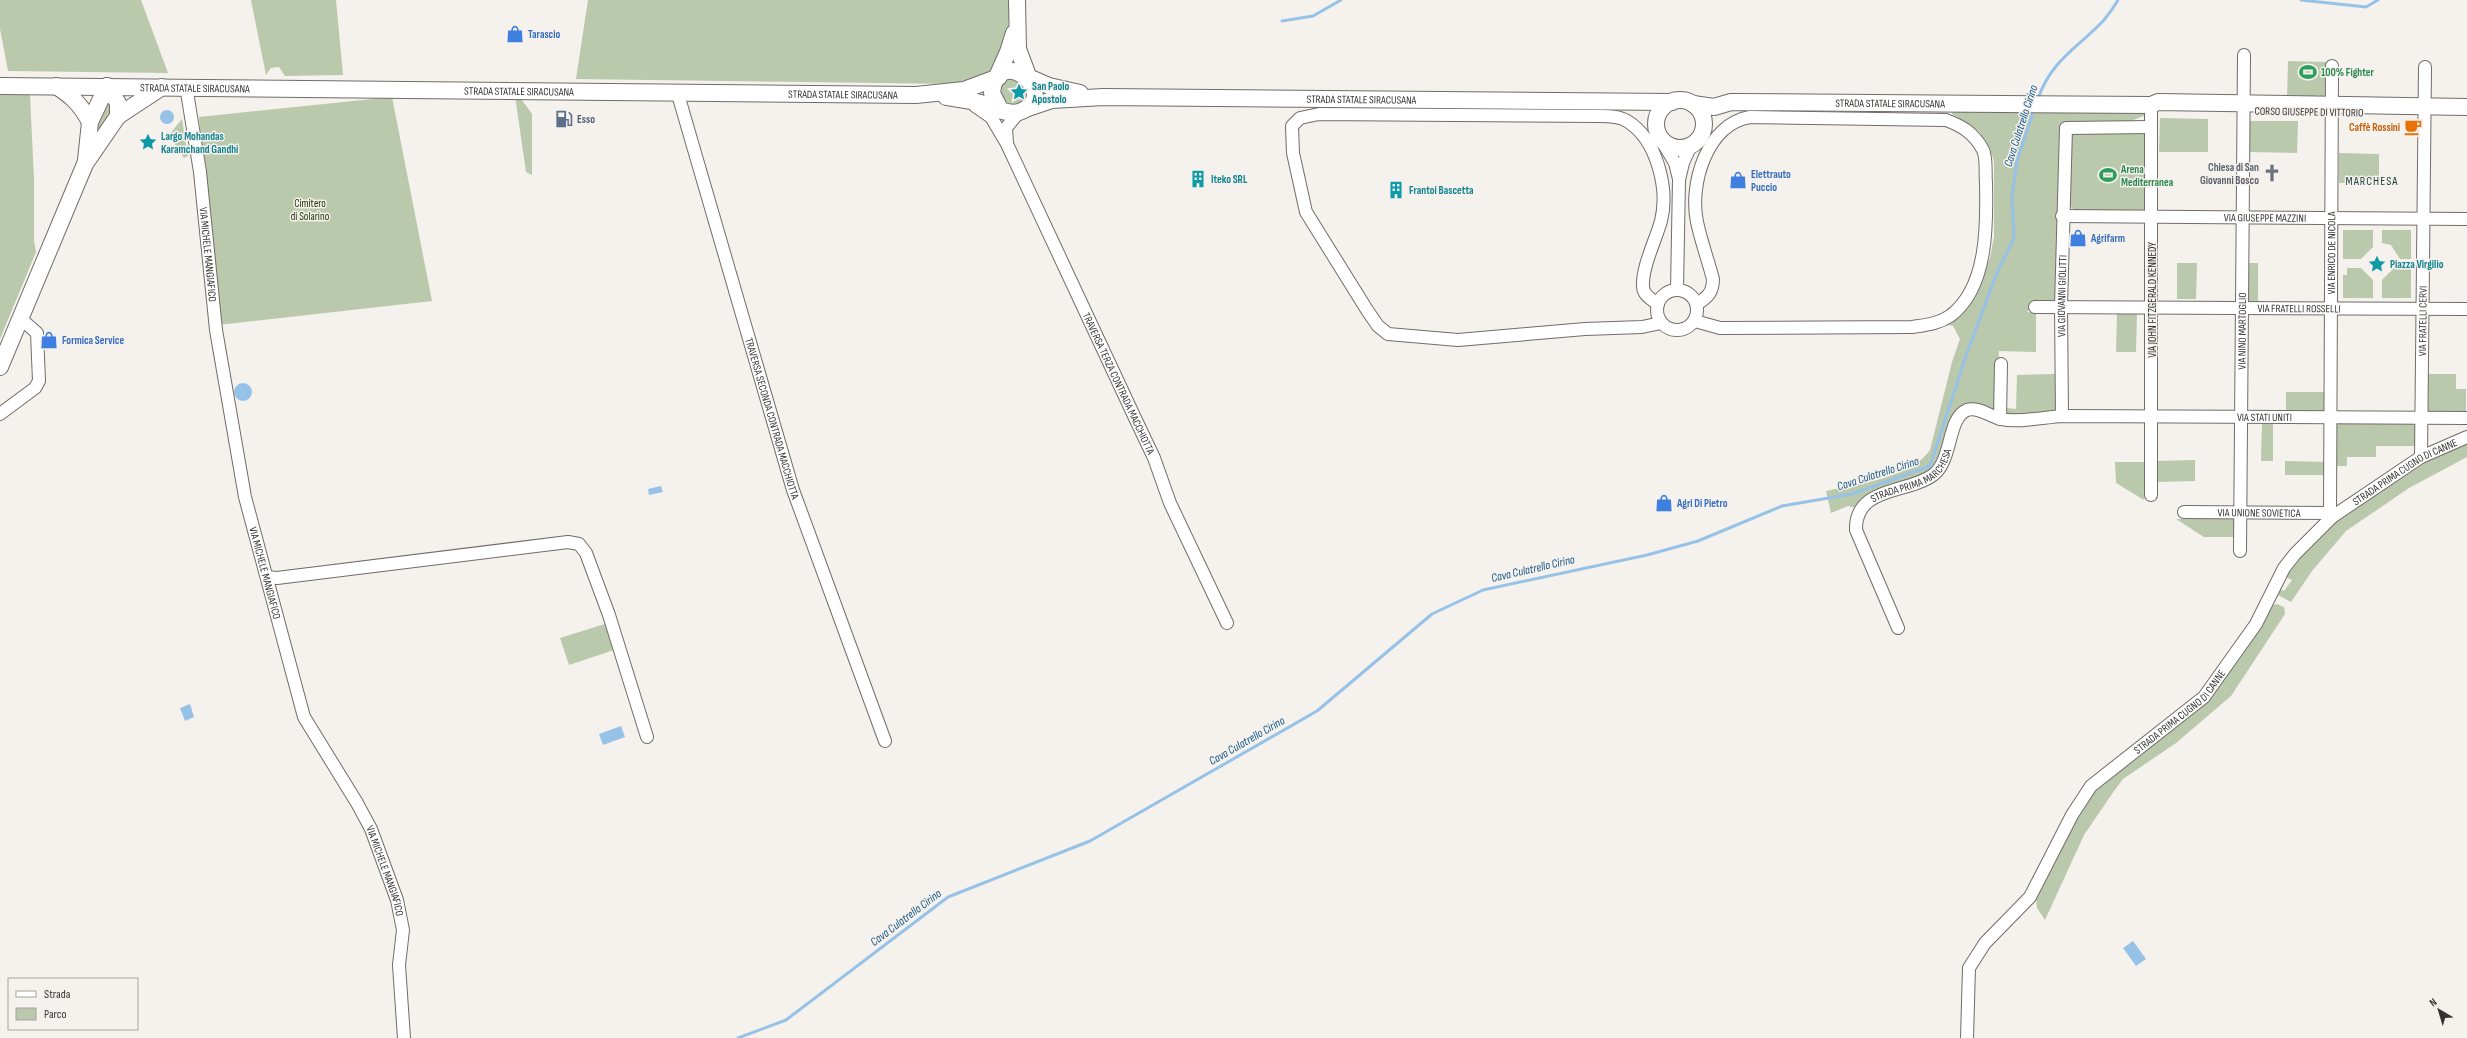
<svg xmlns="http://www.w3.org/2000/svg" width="2467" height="1038" viewBox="0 0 2467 1038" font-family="'Sofia Sans Condensed',sans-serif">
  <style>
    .green { fill: #bac8ac }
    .water { fill: #97c2e7 }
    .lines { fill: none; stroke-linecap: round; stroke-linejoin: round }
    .stream { stroke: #97c2e7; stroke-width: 3 }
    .street-casing { stroke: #706d69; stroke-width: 14 }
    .secondary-casing { stroke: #706d69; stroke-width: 18 }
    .street { stroke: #fff; stroke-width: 12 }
    .secondary { stroke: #fff; stroke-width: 16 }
    .labels { text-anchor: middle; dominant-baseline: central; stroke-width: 3; stroke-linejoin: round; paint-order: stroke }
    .shop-label { font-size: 11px; font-weight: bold; fill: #366cbe; stroke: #f5f1ed; text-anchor: start }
    .leisure-label { font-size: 11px; font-weight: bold; fill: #27864d; stroke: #f5f1ed; text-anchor: start }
    .culture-label { font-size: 11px; font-weight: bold; fill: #0d838f; stroke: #f5f1ed; text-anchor: start }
    .street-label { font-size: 11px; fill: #353332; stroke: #f5f1ed }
    .service-label { font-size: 11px; font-weight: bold; fill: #4e5e75; stroke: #f5f1ed; text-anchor: start }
    .food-label { font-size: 11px; font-weight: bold; fill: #c56008; stroke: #f5f1ed; text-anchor: end }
    .worship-label { font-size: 11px; font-weight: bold; fill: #5b616d; stroke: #f5f1ed; text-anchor: end }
    .park-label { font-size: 11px; fill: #203400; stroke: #f5f1ed }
    .water-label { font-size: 12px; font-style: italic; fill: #155786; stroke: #f5f1ed }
    .neighbourhood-label { font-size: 12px; letter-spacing: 1px; fill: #1a3c39; stroke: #f5f1ed }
  </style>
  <rect width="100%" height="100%" fill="#f5f1ed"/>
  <g class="green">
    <polygon points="0,0 141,0 168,73 8,71 0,29"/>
    <polygon points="251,0 336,0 343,75 285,76 279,67 271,68 266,75"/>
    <path d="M588,0H1010C1009,25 1008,63 982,76C975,79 966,81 958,84L576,79Z"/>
    <polygon points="2288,61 2328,62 2327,101 2318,95 2311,100 2287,100"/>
    <circle cx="1013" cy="92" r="13"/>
    <polygon points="0,95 30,95 34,179 34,241 36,252 0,339"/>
    <polygon points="515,96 519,96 532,114 532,175 526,172"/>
    <polygon points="392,97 432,301 218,325 199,117"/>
    <polygon points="105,100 112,105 110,116 95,134"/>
    <path d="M1952,109L2146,110V115L2128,122L2062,125L2057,302L2036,301L2027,312L2036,313V352L1999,351L1996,414L1971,405L1936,468L1856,508L1848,506L1831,513L1826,491C1856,485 1912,477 1930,450L1952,362L1960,339L1953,326L1948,325L1973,298L1990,258L1994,237V162L1990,148L1979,131L1952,114Z"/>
    <polygon points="2160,118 2208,119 2208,152 2159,152"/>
    <polygon points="182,119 188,156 184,158 169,135"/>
    <polygon points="2250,121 2298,121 2297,153 2250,152"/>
    <polygon points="2072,132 2146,132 2146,210 2074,210 2069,205"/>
    <polygon points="2339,153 2379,154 2379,183 2339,183"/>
    <polygon points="2343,230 2373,230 2373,247 2361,259 2343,259"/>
    <polygon points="2382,230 2411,230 2411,259 2400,259 2391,245 2382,243"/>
    <polygon points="2177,263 2197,263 2196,299 2177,299"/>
    <rect x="2248" y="263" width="10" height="39"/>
    <polygon points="2347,268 2361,268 2373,280 2373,298 2343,298 2343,275 2347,275"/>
    <polygon points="2394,268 2411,268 2411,298 2382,298 2382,280"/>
    <polygon points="2117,314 2137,314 2136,352 2116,352"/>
    <polygon points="2056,374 2056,412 2006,415 2006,408 2016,409 2017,375"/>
    <polygon points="2428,374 2456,374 2456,389 2466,389 2466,413 2427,413"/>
    <polygon points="2286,392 2325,392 2326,413 2286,413"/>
    <polygon points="2336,423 2415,423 2415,446 2376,446 2376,457 2347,457 2347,466 2337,466 2337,491 2335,485"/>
    <polygon points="2262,424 2273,424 2273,461 2261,461"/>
    <polygon points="2467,441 2467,457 2409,488 2346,531 2312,571 2291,602 2276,594 2278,588 2284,591 2292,580 2284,576 2295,561 2331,523 2421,465 2451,447"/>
    <polygon points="2195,460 2195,481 2156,482 2157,461"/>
    <polygon points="2285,461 2325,462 2325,475 2285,475"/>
    <polygon points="2115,462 2145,462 2144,500 2116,483"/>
    <polygon points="2176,519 2235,519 2233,537 2204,537"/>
    <polygon points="2277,604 2284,607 2285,614 2231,696 2176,743 2123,779 2114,791 2084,835 2045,920 2037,908 2036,896 2087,798 2108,776 2167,734 2208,699 2263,624 2272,605"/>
    <polygon points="608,623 617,649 569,665 560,638"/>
  </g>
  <g class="water">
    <circle cx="167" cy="117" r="7"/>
    <circle cx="243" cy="392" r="9"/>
    <polygon points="661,486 663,492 649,495 648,489"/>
    <polygon points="190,704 194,717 185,721 180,708"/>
    <polygon points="621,726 625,737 603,745 599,734"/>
    <polygon points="2133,941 2146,959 2136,966 2123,948"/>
  </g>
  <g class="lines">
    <g class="stream">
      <polyline points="2301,0 2366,7 2378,0"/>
      <polyline points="1282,21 1313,16 1341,0"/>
      <path d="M2038,99C2051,60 2079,47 2104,20C2109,14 2114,7 2118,0"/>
      <polyline points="738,1038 786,1020 948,897 1090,841 1317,711 1432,614 1483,590 1647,555 1698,541 1782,506 1852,494 1930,466 1966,356 1996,275 2014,238 2012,196 2017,161 2034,110"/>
    </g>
    <g class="street-casing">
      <g id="street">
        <path id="s1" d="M186,86L200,172L216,330L245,497L304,717L357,803L371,829L397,900L403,930L399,965L404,1038"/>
        <path id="s2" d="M677,91L793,490L885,741"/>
        <path id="s3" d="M975,106L991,117L1007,144L1135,418L1154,458L1170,503L1227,623"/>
        <polyline points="1660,138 1675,163 1679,179"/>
        <polyline points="1007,143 1006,128 1019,112"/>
        <path id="s4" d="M2062,216L2467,219"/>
        <circle cx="1677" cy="310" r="20"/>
        <polyline points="1677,290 1679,180 1683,163 1691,145"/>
        <path d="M1658,304C1651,299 1643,295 1643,286C1642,267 1656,239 1661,221C1669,189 1657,139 1627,121C1619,116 1609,116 1600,116L1319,114L1300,118L1292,126L1293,153L1306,212L1367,310L1378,326L1388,334L1458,340L1585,329L1642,327L1661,323"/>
        <path id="s5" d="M2035,307L2467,309"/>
        <path d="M1695,321L1720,328L1912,327C1925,325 1938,324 1950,316C1988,288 1987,224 1986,183C1985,173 1987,158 1983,150C1974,133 1962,126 1946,120L1750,117C1707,124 1689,184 1697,222C1701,241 1708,260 1713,279C1713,292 1708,297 1697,304"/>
        <polyline points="0,414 35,388 39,381 37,333 21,319"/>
        <path id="s6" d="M2062,416L2061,307L2066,128L2151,127"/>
        <polyline points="2000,419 2001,364"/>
        <path id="s7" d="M2421,457L2425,67"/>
        <polyline points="2151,495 2151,105"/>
        <path id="s8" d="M2184,512L2330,513L2332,517"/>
        <path id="s9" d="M2330,513L2332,66"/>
        <path id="s10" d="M2240,551L2244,55"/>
        <polyline points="267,577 277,578 568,542 579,544 586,553 609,615 647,737"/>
        <path id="s11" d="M1898,628L1856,530C1855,486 1907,494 1933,475C1953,460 1947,418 1967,410C1978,406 1991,417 2001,419C2018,423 2045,417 2062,416L2467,418"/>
        <path id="s12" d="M1967,1038L1969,968L1985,943L2030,897L2072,815L2091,786L2204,697L2256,624L2284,568L2295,554L2332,517L2421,457L2467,437"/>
      </g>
    </g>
    <g class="secondary-casing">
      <g id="secondary">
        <polyline points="1017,0 1018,49 1030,81"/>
        <polyline points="1026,76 1049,86 1080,93"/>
        <polyline points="995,81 1008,52 1014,33"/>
        <path id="s13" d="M0,86L916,95L964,90L999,77"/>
        <path d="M56,86C72,96 81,105 90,122"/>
        <polyline points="107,86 118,103 118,116"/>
        <path d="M946,97C957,99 967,100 977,102C990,105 1006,116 1019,112C1065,97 997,40 992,93L1000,109"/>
        <circle cx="1680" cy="124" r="24"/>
        <path id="s14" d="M1693,104L1714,107L1731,102L2151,105L2158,102L2467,107"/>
        <path id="s15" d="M1025,109L1052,100L1103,97L1672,102"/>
        <polyline points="86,160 90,122 107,86"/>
        <polyline points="0,367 85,164 118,116 162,87"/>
      </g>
    </g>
    <use href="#street" class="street"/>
    <use href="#secondary" class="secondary"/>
  </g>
  <defs>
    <g id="shop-bare" transform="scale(1.38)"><path d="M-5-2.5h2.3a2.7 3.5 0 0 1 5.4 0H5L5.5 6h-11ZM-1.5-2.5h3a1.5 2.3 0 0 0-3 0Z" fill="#3f7fe0" stroke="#f5f1ed" stroke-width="2.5" paint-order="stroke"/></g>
    <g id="stadium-bare" transform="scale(1.38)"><path d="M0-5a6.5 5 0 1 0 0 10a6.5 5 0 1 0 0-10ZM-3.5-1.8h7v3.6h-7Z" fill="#2e9e5b" stroke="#f5f1ed" stroke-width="2.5" paint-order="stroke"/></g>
    <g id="sight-bare" transform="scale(1.38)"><path d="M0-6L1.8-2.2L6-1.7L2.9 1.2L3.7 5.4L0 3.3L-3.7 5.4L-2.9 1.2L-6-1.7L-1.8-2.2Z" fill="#0f9aa8" stroke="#f5f1ed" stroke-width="2.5" paint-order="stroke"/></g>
    <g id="fuel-bare" transform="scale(1.38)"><path d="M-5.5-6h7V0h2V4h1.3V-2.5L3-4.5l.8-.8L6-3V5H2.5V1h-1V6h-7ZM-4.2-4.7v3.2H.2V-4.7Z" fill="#5c6f8a" stroke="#f5f1ed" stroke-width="2.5" paint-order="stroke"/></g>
    <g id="cafe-bare" transform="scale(1.38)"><path d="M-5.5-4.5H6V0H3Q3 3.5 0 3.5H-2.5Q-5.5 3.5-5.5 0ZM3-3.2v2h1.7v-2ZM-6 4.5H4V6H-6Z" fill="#e8710a" stroke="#f5f1ed" stroke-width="2.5" paint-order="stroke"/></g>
    <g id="church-bare" transform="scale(1.38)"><path d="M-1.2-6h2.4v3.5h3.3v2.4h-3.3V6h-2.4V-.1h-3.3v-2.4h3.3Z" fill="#6b7280" stroke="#f5f1ed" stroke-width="2.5" paint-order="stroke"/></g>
    <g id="building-bare" transform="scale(1.38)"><path d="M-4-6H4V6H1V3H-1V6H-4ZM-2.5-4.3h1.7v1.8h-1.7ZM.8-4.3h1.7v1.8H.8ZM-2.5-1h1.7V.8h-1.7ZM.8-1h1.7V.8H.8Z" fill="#0f9aa8" stroke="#f5f1ed" stroke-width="2.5" paint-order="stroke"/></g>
  </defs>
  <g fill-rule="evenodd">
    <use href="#shop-bare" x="515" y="34"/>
    <use href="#stadium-bare" x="2308" y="72"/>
    <use href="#sight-bare" x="1019" y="92"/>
    <use href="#fuel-bare" x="564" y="119"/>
    <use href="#cafe-bare" x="2413" y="127"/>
    <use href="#sight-bare" x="148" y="142"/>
    <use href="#church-bare" x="2272" y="173"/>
    <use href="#stadium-bare" x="2108" y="175"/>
    <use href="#building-bare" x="1198" y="179"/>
    <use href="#shop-bare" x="1738" y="180"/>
    <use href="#building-bare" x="1396" y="190"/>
    <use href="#shop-bare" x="2078" y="238"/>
    <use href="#sight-bare" x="2377" y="264"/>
    <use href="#shop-bare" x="49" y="340"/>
    <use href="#shop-bare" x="1664" y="503"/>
  </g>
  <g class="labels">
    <g class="shop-label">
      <text x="528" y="34">Tarascio</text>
      <text x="1751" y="174">Elettrauto<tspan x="1751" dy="13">Puccio</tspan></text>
      <text x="2091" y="238">Agrifarm</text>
      <text x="62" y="340">Formica Service</text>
      <text x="1677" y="503">Agri Di Pietro</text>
    </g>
    <g class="leisure-label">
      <text x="2321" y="72">100% Fighter</text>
      <text x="2121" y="169">Arena<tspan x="2121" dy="13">Mediterranea</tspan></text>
    </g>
    <g class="culture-label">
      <text x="1032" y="86">San Paolo<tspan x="1032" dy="13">Apostolo</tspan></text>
      <text x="161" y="136">Largo Mohandas<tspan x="161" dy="13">Karamchand Gandhi</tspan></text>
      <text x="1211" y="179">Iteko SRL</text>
      <text x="1409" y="190">Frantoi Bascetta</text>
      <text x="2390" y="264">Piazza Virgilio</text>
    </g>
    <g class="street-label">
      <text stroke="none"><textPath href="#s13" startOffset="195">STRADA STATALE SIRACUSANA</textPath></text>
      <text stroke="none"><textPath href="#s13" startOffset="519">STRADA STATALE SIRACUSANA</textPath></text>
      <text stroke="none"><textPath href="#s13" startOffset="843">STRADA STATALE SIRACUSANA</textPath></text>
      <text stroke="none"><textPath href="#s15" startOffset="338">STRADA STATALE SIRACUSANA</textPath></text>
      <text stroke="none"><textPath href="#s14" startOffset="198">STRADA STATALE SIRACUSANA</textPath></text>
      <text transform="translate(2309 112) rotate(1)">CORSO GIUSEPPE DI VITTORIO</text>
      <text stroke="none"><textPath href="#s4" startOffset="203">VIA GIUSEPPE MAZZINI</textPath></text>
      <text stroke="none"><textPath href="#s9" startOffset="260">VIA ENRICO DE NICOLA</textPath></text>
      <text stroke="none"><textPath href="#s1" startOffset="170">VIA MICHELE MANGIAFICO</textPath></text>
      <text stroke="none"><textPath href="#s6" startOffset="120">VIA GIOVANNI GIOLITTI</textPath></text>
      <text transform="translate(2152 300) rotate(-90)">VIA JOHN FITZGERALD KENNEDY</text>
      <text stroke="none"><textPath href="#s5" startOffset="264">VIA FRATELLI ROSSELLI</textPath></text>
      <text stroke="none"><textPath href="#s7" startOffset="136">VIA FRATELLI CERVI</textPath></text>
      <text stroke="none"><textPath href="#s10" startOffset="220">VIA NINO MARTOGLIO</textPath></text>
      <text stroke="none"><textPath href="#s3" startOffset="315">TRAVERSA TERZA CONTRADA MACCHIOTTA</textPath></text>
      <text stroke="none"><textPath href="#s2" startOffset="341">TRAVERSA SECONDA CONTRADA MACCHIOTTA</textPath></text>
      <text stroke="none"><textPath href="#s11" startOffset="584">VIA STATI UNITI</textPath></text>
      <text stroke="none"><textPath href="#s12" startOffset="743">STRADA PRIMA CUGNO DI CANNE</textPath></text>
      <text stroke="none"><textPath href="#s11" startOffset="191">STRADA PRIMA MARCHESA</textPath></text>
      <text stroke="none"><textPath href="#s8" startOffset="75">VIA UNIONE SOVIETICA</textPath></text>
      <text stroke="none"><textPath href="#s1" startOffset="494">VIA MICHELE MANGIAFICO</textPath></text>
      <text stroke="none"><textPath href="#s12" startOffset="407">STRADA PRIMA CUGNO DI CANNE</textPath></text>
      <text stroke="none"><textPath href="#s1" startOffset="818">VIA MICHELE MANGIAFICO</textPath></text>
    </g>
    <g class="service-label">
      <text x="577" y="119">Esso</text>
    </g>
    <g class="food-label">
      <text x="2400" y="127">Caffè Rossini</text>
    </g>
    <g class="worship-label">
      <text x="2259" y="167">Chiesa di San<tspan x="2259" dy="13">Giovanni Bosco</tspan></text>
    </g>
    <g class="park-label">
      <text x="310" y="203">Cimitero<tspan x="310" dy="13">di Solarino</tspan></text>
    </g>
    <g class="water-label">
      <text transform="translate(2021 126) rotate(-72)">Cava Culatrello Cirino</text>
      <text transform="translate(1878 474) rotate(-18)">Cava Culatrello Cirino</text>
      <text transform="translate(1533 569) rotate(-13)">Cava Culatrello Cirino</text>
      <text transform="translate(1247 741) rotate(-30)">Cava Culatrello Cirino</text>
      <text transform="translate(906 918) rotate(-37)">Cava Culatrello Cirino</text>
    </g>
    <g class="neighbourhood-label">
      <text x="2372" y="181">MARCHESA</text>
    </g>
  </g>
  <rect x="8" y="978" width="130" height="52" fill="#f5f1ed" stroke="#a8a5a2"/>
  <rect x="16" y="991" width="20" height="6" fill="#ffffff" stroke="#a8a5a2"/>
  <text x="44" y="998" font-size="12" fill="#353332">Strada</text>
  <rect x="16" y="1008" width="20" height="12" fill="#bac8ac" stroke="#a8a5a2"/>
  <text x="44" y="1018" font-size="12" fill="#353332">Parco</text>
  <g transform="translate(2439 1010) rotate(322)" stroke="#f5f1ed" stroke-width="3" paint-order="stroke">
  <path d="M0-3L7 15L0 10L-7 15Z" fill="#353332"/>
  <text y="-6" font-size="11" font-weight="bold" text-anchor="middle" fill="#353332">N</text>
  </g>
</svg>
